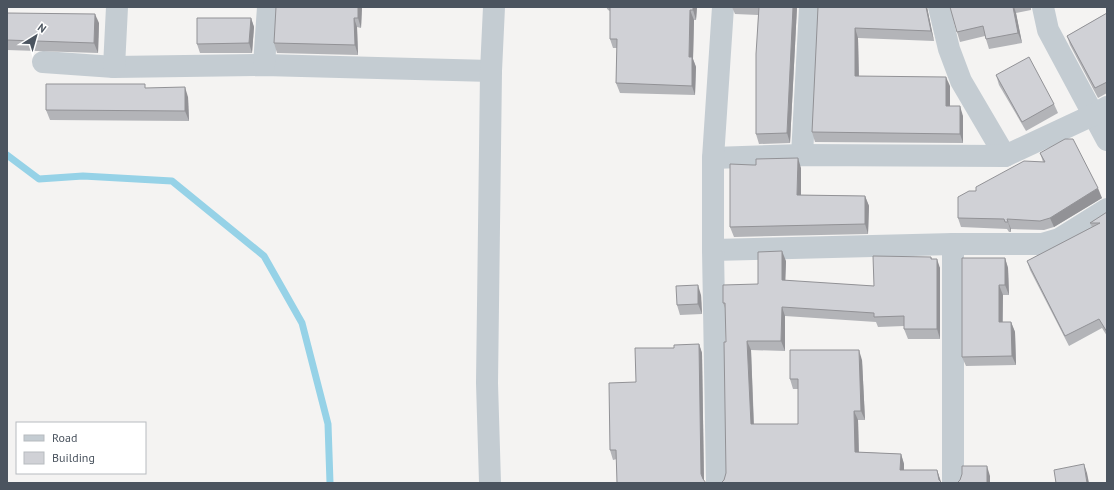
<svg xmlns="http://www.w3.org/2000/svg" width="1114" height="490" viewBox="0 0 1114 490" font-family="'PT Sans',sans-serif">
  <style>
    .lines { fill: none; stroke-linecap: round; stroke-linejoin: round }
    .stream { stroke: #96d2e7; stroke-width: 7 }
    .minor { stroke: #c4ccd2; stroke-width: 22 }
    .wall { fill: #b3b4b8 }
    .shaded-wall { fill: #929296 }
    .building { fill: #d0d1d6; stroke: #929296 }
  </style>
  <rect width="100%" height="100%" fill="#f4f3f2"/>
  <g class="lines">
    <polyline class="stream" points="7,155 39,179 83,176 172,181 264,256 302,323 328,424 330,483"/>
    <g class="minor">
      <polyline points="939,7 949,49 961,81 1005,156"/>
      <polyline points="1043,7 1048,30 1107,140"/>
      <polyline points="43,62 114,67 264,65 491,71"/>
      <polyline points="264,65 268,7"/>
      <polyline points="114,67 117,7"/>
      <polyline points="802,155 810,7"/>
      <polyline points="713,158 802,155 1005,156 1093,115 1107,107"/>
      <polyline points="713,250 953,244 1042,244 1059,239 1107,209"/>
      <polyline points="490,483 487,383 491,71 494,7"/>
      <polyline points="717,483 713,250 713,158 723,7"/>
      <polyline points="953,483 953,244"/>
    </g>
  </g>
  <g class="wall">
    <polygon points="362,7 361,28 357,27 358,55 277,53 274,43"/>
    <polygon points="606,7 697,7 696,20 694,20 693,59 696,67 695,95 620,93 616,83 617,48 613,48 610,39 610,11 608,10"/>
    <polygon points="732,7 797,7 790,143 759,144 756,134 758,15 735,14"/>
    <polygon points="818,7 927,7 934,41 858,38 859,76 950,86 950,106 963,116 963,143 815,142 812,132"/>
    <polygon points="950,7 1031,7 1031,10 1016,13 1022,43 989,49 985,36 960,42 957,32"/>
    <polygon points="7,13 99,23 98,53 7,50"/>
    <polygon points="1107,13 1107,93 1098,98 1070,45 1067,36"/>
    <polygon points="251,18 254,27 252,53 200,53 197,44"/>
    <polygon points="996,75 1054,104 1058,113 1026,131 999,85"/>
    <polygon points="146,88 188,97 189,121 50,120 46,110"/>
    <polygon points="1040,153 1102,198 1054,227 1044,230 1011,229 1011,232 1009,232 1007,229 961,227 958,218 976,191 1043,162"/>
    <polygon points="801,168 801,195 865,196 869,206 868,234 734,237 730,227"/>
    <polygon points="1107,212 1107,336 1102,328 1069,346 1030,270 1027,261 1092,227 1090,223"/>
    <polygon points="931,257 932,259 940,268 940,339 908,339 904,329 904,326 878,327 876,322 785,316 785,351 751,350 754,424 798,424 798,389 793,389 790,379 862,360 865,420 858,420 859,452 901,454 904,464 904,470 937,470 941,482 724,480 726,473 726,342 725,308 723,303 758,284 786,261 785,281 874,286"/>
    <polygon points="1005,258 1008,268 1009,295 1003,295 1003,322 1011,322 1015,332 1016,365 966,366 962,357"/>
    <polygon points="701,295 702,314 680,315 677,305"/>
    <polygon points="699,344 702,353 704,481 617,459 613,460 610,450 636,382 674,348"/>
  </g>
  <g class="shaded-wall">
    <polygon points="358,7 362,7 361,28 358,18"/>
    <polygon points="693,7 697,7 696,20 693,10"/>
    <polygon points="793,7 797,7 790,143 787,133"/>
    <polygon points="926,7 927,7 934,41 931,31"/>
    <polygon points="1013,7 1014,7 1016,13 1022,43 1018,33"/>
    <polygon points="690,10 694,20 693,59 696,67 695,95 692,86 689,57"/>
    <polygon points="95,14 99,23 98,53 94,43"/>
    <polygon points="251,18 254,27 252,53 249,43"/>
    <polygon points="354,18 357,27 358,55 355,45"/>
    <polygon points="855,28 858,38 859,86 855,76"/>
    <polygon points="946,77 950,86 950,116 946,106"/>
    <polygon points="185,87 188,97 189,121 185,111"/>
    <polygon points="960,106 963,116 963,143 960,134"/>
    <polygon points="798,158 801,168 801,205 797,195"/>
    <polygon points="1098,188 1102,198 1054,227 1050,218"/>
    <polygon points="865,196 869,206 868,234 865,224"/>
    <polygon points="1007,219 1011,229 1011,232 1008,222"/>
    <polygon points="782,251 786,261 785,290 782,280"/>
    <polygon points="1005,258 1008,268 1009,295 1005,285"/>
    <polygon points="937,259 940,268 940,339 937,329"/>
    <polygon points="698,285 701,295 702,314 698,304"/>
    <polygon points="999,285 1003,295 1002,332 999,322"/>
    <polygon points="782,307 785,316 785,351 781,341"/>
    <polygon points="1011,322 1015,332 1016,365 1012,356"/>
    <polygon points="747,341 751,350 754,434 751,424"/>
    <polygon points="699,344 702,353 704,483 701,474"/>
    <polygon points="859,350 862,360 865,420 861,411"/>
    <polygon points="854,411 858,420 859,462 855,452"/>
    <polygon points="901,454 904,464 904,479 900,470"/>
    <polygon points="1084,464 1087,473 1089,483 1087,483"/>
    <polygon points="987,466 990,476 990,483 987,483"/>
    <polygon points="937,470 940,479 941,483 939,480"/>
  </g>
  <g class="building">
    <polygon points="276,7 358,7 358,18 354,18 355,45 274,43"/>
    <polygon points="610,7 693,7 693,10 690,10 689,57 692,57 692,86 616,83 617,39 610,39"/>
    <polygon points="759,7 793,7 787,133 756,134 756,54"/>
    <polygon points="818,7 926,7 931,31 855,28 855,76 946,77 946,106 960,106 960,134 812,132"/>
    <polygon points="950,7 1013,7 1018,33 986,39 983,26 957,32"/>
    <polygon points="7,13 95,14 94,43 7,40"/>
    <polygon points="1107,13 1107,82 1095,88 1067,36"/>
    <polygon points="197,18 251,18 249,43 197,44"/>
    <polygon points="1029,57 1054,104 1022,122 996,75"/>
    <polygon points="46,84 145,84 145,88 185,87 185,111 46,110"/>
    <polygon points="1065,139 1073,139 1098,188 1050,218 1040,221 1007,219 1008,222 1005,222 1004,219 958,218 958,197 969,191 976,191 976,187 1024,161 1045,162 1040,153"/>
    <polygon points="798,158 797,195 865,196 865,224 730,227 730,164 753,165 756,165 756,159"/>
    <polygon points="1107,212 1107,332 1099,319 1065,336 1027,261 1100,223 1090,223"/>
    <polygon points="782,251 782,280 874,286 873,256 931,257 931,259 937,259 937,329 904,329 904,316 874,317 874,313 782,307 781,341 747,341 751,424 798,424 798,379 790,379 790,350 859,350 861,411 854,411 855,452 901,454 900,470 937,470 939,480 942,483 721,483 724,480 726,473 724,342 726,342 725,303 723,303 723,285 758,284 758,252"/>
    <polygon points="962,258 1005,258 1005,285 999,285 999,322 1011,322 1012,356 962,357"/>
    <polygon points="698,285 698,304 677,305 676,286"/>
    <polygon points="699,344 701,474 703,479 706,483 617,483 616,450 610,450 609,383 636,382 635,348 674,348 674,345"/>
    <polygon points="1084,464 1087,483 1056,483 1054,470"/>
    <polygon points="962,466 987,466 987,483 957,483 960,480 962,474"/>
  </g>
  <rect width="1114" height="490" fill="none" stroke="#4b545f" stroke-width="16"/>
  <rect x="16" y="422" width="130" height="52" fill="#ffffff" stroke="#b7bbbf"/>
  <rect x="24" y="435" width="20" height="6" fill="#c4ccd2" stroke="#b7bbbf"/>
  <text x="52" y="442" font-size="12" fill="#4b545f">Road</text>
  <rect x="24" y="452" width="20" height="12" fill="#d0d1d6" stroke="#b7bbbf"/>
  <text x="52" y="462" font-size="12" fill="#4b545f">Building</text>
  <g transform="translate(36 36) rotate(37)" stroke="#ffffff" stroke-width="3" paint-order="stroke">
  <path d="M0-3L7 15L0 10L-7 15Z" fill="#4b545f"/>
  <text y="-6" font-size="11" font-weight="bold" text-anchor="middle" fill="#4b545f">N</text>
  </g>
</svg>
